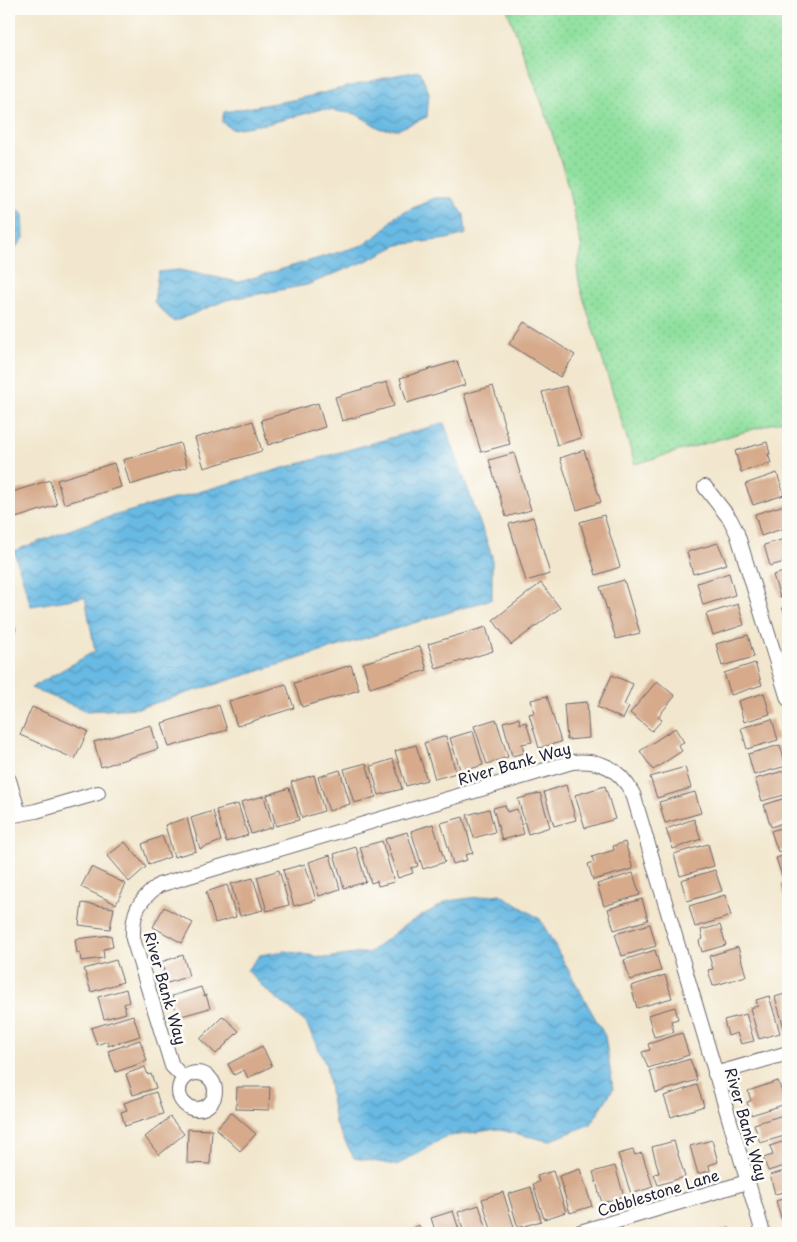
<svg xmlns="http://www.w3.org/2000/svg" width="797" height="1242" viewBox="0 0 797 1242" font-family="'Playpen Sans',sans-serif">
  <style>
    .grass { fill: url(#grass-dots); stroke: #59816d }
    .water { fill: url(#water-waves); stroke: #456e8f }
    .building { fill: #d6aa8b }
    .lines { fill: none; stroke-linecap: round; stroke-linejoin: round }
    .minor-casing { stroke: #6b676e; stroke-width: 16 }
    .minor { stroke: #fff; stroke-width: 14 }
    .labels { text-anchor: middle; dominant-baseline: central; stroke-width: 5; stroke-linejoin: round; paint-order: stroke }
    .street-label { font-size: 15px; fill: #22223b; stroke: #fdfcf7 }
  </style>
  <defs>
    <pattern id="grass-dots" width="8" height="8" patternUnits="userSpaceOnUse" patternTransform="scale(1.25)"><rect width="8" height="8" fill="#90e09f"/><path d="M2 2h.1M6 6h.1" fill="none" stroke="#7cc08a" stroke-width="1.8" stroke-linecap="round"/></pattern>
    <pattern id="water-waves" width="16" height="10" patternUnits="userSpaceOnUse" patternTransform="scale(1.25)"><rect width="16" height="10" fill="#68b9e3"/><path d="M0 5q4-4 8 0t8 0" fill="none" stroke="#5596b9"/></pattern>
  </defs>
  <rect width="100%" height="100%" fill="#fdfcf7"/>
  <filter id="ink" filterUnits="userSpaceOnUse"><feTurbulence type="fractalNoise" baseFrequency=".02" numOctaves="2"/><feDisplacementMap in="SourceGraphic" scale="10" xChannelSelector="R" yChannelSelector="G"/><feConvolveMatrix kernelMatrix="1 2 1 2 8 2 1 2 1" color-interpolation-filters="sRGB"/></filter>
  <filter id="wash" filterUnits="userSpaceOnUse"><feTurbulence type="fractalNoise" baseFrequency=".0096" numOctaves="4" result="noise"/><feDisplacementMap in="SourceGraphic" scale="20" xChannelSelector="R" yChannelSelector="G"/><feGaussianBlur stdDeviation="1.12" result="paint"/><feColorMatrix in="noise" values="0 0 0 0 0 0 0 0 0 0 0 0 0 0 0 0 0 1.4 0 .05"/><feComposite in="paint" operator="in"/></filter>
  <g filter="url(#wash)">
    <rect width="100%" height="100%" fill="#f2e7ce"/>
    <polygon class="grass" points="507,9 788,9 788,419 635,464 580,287 577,268 582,249 565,175 548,120"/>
    <g class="water">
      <polygon points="420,71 429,93 427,117 399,129 381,129 356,114 322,109 271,123 232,129 222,122 224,112 298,99 396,75"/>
      <polygon points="435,198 453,198 464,215 466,234 447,239 398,245 366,261 307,285 226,300 174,322 154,303 158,272 179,270 239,282 363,245 382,232 395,216"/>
      <polygon points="9,203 23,214 24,238 9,255"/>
      <polygon points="444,423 492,556 492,599 139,708 87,711 31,688 95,651 85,597 31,606 14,551 88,523"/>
      <polygon points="500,894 540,919 605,1036 613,1089 591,1124 549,1141 496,1129 445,1137 397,1165 354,1158 335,1123 326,1065 306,1023 263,987 247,970 260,955 285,951 326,958 370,952 405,925 448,901"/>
    </g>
    <g id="blocks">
      <g class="building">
        <polygon points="524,322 575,355 560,377 509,344"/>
        <polygon points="457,361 465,385 407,403 400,378"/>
        <polygon points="387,382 394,406 342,421 335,397"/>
        <polygon points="493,386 510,444 481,452 464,394"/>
        <polygon points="566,386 581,438 557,445 542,392"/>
        <polygon points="318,403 325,427 268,445 261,420"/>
        <polygon points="253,421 262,451 204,468 195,438"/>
        <polygon points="767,442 770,454 768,454 771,463 741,472 735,451"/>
        <polygon points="180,443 187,467 130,485 123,460"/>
        <polygon points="584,450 601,502 577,510 560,458"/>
        <polygon points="514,453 531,510 506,517 489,460"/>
        <polygon points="114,463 121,487 64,504 57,480"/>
        <polygon points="777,473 784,495 753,505 745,484"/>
        <polygon points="50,480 57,505 9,520 9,493"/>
        <polygon points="788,504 788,527 761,536 755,514"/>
        <polygon points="604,515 620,567 596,575 580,522"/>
        <polygon points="533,517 550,574 526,581 509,524"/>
        <polygon points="788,538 788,561 770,566 764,545"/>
        <polygon points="718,543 727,564 693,574 687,552"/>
        <polygon points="788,571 788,594 780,597 773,575"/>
        <polygon points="729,573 735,595 703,605 697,583"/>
        <polygon points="624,580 640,633 616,639 600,587"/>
        <polygon points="541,583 560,608 511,645 493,620"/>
        <polygon points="738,604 744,625 713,635 706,614"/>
        <polygon points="788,605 788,624 782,607"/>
        <polygon points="9,607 16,630 9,632"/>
        <polygon points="486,627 493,651 436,669 428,644"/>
        <polygon points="748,635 754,657 722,666 716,644"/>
        <polygon points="420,646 427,670 370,688 363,663"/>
        <polygon points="755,663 762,685 731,695 724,673"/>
        <polygon points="351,665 359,690 302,707 294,683"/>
        <polygon points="612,675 633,684 624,705 629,707 623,719 597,707"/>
        <polygon points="657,681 675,696 658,717 662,720 652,731 630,713"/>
        <polygon points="286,684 294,708 237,726 229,701"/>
        <polygon points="764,693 770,714 744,722 738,701"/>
        <polygon points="547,696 561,742 539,748 529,714 534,713 531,700"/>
        <polygon points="587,702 589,738 567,740 564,704"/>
        <polygon points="219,705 227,730 169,747 162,723"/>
        <polygon points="32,707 88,731 75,759 20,735"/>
        <polygon points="519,718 520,724 526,722 532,742 522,744 524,753 512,756 503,722"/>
        <polygon points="496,719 508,757 487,764 474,726"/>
        <polygon points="772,719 778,740 747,749 741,728"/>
        <polygon points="151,725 158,749 101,767 94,742"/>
        <polygon points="675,728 684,742 678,745 682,751 653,770 640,751"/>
        <polygon points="473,731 483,765 461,772 450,738"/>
        <polygon points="446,736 456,773 435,779 424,743"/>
        <polygon points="416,745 427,780 406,786 395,751"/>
        <polygon points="780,745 786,766 754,775 748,754"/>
        <polygon points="393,759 402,789 379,795 371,766"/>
        <polygon points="366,763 376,797 354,803 344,769"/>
        <polygon points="685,767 691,788 657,798 650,777"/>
        <polygon points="340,770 350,804 329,811 318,777"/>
        <polygon points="787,770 788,794 762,801 755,779"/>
        <polygon points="314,775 324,811 302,818 291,782"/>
        <polygon points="566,785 576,820 554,826 544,792"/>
        <polygon points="605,786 615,819 585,828 575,795"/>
        <polygon points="289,788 299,820 276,826 267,795"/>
        <polygon points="695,792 701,813 665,823 659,802"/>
        <polygon points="540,793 550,827 528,834 518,799"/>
        <polygon points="264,796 273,827 251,834 241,802"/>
        <polygon points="788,797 788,821 771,827 764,805"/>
        <polygon points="238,804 248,835 226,842 216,810"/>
        <polygon points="505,805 507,812 517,809 524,834 502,840 493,808"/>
        <polygon points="489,809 495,832 474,838 467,815"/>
        <polygon points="213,811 221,841 200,849 191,818"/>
        <polygon points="463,817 473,853 465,855 467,860 453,864 441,823"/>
        <polygon points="187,818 196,851 174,857 165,825"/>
        <polygon points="694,819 701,839 673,849 666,829"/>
        <polygon points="433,824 445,862 423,869 411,831"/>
        <polygon points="788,826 788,849 778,852 771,831"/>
        <polygon points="407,832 418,866 411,868 413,873 398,878 385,839"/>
        <polygon points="162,836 170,857 149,865 142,844"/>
        <polygon points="382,841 394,882 378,886 377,881 371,883 360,847"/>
        <polygon points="125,842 146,867 129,882 107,856"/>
        <polygon points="625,842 633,869 593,880 588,864 594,862 592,857 614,850 613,846"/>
        <polygon points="708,844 714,866 680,876 674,854"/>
        <polygon points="356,847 366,882 344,888 334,854"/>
        <polygon points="788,854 788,878 783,879 776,858"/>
        <polygon points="330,855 340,889 319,896 309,862"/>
        <polygon points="305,864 316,900 294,906 283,870"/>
        <polygon points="91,867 126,884 116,904 81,887"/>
        <polygon points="279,870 289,905 267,911 257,877"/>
        <polygon points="715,870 722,891 687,901 681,880"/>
        <polygon points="633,873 640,895 604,906 597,884"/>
        <polygon points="253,878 263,910 240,916 231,884"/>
        <polygon points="788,881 788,907 781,884"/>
        <polygon points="227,885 236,917 215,923 206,892"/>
        <polygon points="725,895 731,916 695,927 689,906"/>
        <polygon points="642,899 648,920 614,930 608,909"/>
        <polygon points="82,903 114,908 110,929 79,925"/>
        <polygon points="164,907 193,923 182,943 153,927"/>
        <polygon points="650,924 656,946 622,956 615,934"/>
        <polygon points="720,925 726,945 702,952 699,941 703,939 701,930"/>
        <polygon points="111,935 113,947 103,949 104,958 81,961 80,953 77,953 75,939"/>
        <polygon points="738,947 746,976 713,986 708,970 713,969 709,956"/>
        <polygon points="655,950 661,971 630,980 624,960"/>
        <polygon points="183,955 189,976 168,983 161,962"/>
        <polygon points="116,960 123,982 91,992 84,969"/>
        <polygon points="665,975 672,998 637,1008 631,986"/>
        <polygon points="201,987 204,996 206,995 210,1008 178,1017 172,996"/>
        <polygon points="126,989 129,1002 124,1004 126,1013 104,1019 98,997"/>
        <polygon points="788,993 788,1030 785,1031 775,997"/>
        <polygon points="769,996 780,1033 759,1039 750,1008 758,1006 756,1000"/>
        <polygon points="675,1007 678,1019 671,1021 674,1032 654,1037 648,1015"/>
        <polygon points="746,1014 754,1041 741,1044 737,1033 728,1036 724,1020"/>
        <polygon points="133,1015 140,1036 108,1046 107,1041 97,1045 91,1028"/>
        <polygon points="223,1016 239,1031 216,1054 200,1039"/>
        <polygon points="682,1033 689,1055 648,1068 642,1052 650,1050 648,1044"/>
        <polygon points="140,1040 147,1061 116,1072 108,1051"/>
        <polygon points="262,1046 272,1066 248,1078 244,1070 234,1075 228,1064"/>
        <polygon points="690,1059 697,1080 656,1093 650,1071"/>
        <polygon points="145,1067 148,1075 151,1074 156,1088 133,1095 126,1074"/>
        <polygon points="778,1081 786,1104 751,1115 747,1102 751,1101 748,1091"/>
        <polygon points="697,1085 704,1106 671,1117 664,1096"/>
        <polygon points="237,1087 270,1087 269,1110 236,1109"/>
        <polygon points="156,1092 163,1114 125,1126 121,1112 127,1110 124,1103"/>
        <polygon points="231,1112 256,1134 240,1151 216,1129"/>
        <polygon points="783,1115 788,1135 760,1143 754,1124"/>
        <polygon points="170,1117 184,1134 159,1155 145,1137"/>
        <polygon points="188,1129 212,1130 210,1164 187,1163"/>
        <polygon points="712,1140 718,1162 709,1165 710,1171 698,1174 690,1146"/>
        <polygon points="788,1140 788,1165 768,1171 763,1158 773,1155 770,1146"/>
        <polygon points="674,1141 685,1177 658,1185 654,1174 659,1173 652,1147"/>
        <polygon points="633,1150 635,1155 642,1153 653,1187 631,1194 618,1154"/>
        <polygon points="615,1166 624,1196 602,1203 593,1172"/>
        <polygon points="580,1169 592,1206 570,1213 559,1176"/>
        <polygon points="788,1170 788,1191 775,1194 770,1175"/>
        <polygon points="553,1171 566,1212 544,1219 533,1184 539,1182 537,1176"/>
        <polygon points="531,1187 541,1221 518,1228 508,1194"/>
        <polygon points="503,1192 514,1227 492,1233 482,1199"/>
        <polygon points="788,1197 788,1219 782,1221 776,1201"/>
        <polygon points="479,1205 488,1233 464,1233 458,1212"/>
        <polygon points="453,1211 460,1233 436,1233 431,1218"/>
        <polygon points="419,1225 423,1233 406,1233"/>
        <polygon points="729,1228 730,1233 713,1233"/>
      </g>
    </g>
  </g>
  <g filter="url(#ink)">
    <use href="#blocks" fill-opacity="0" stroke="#6b676e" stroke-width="1"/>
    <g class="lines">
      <g class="minor-casing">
        <g id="minor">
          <polyline points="705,487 730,519 737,533 788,699"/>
          <polyline points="9,780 19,814"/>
          <polyline points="9,816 36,811 98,793"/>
          <circle cx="197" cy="1091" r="18"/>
          <polyline points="715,1074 788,1053"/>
          <path d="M184,1078L172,1066L133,939C132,912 138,901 159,885L572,762C601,759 619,768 633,794L763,1233"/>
          <polyline points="577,1233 747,1182"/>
        </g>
      </g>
      <use href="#minor" class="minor"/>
    </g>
  </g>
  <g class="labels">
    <g class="street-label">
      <text transform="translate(514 763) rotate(-16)">River Bank Way</text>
      <text transform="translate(166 988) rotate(74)">River Bank Way</text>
      <text transform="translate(747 1124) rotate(74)">River Bank Way</text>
      <text transform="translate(658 1192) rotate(-17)">Cobblestone Lane</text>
    </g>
  </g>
  <rect width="797" height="1242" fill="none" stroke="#fdfcf7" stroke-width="30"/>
</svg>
